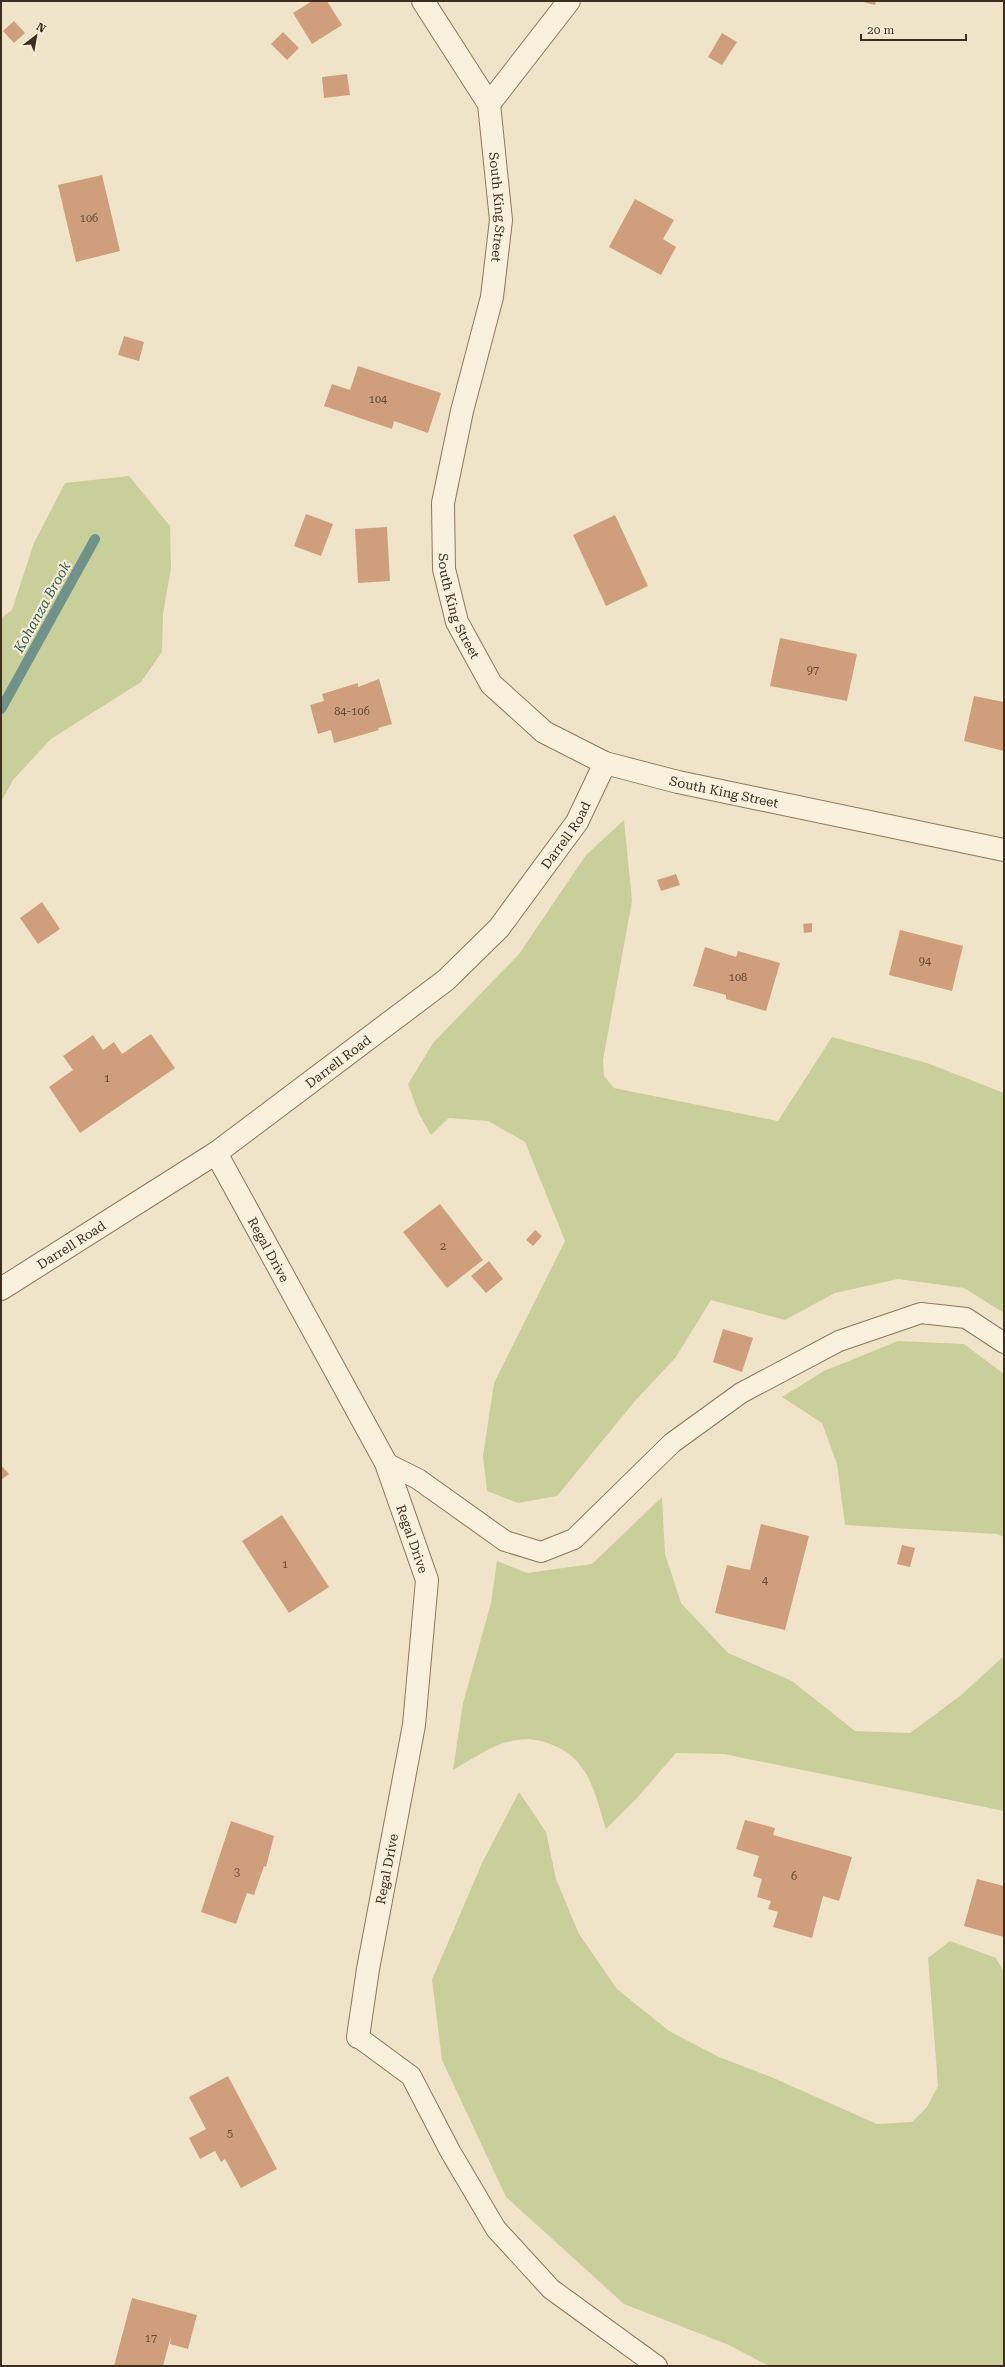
<svg xmlns="http://www.w3.org/2000/svg" width="1005" height="2367" viewBox="0 0 1005 2367" font-family="'Roboto Serif',serif">
  <style>
    .green { fill: #c9cf9b }
    .lines { fill: none; stroke-linecap: round; stroke-linejoin: round }
    .stream { stroke: #6f938a; stroke-width: 10 }
    .building { fill: #cf9f7d }
    .lane-casing { stroke: #8d765c; stroke-width: 22 }
    .street-casing { stroke: #8d765c; stroke-width: 24 }
    .lane { stroke: #faf1dc; stroke-width: 20 }
    .street { stroke: #faf1dc; stroke-width: 22 }
    .labels { text-anchor: middle; dominant-baseline: central; stroke-width: 4; stroke-linejoin: round; paint-order: stroke }
    .number-label { font-size: 11px; fill: #624a37 }
    .street-label { font-size: 13px; fill: #3d2e20; stroke: #f7eed8 }
    .water-label { font-size: 14px; font-style: italic; fill: #2f5d5a; stroke: #f7eed8 }
  </style>
  <rect width="100%" height="100%" fill="#f0e4c8"/>
  <g class="green">
    <polygon points="129,476 170,526 171,568 163,614 162,652 141,682 51,739 13,780 1,802 1,618 12,610 34,543 65,483"/>
    <polygon points="624,820 632,901 603,1060 604,1076 614,1088 778,1121 832,1037 927,1063 1004,1093 1004,1313 964,1288 898,1279 835,1293 785,1320 711,1300 676,1357 635,1401 557,1496 518,1503 487,1491 483,1456 494,1383 565,1241 525,1142 488,1121 449,1118 431,1135 419,1114 408,1084 433,1043 519,954 586,855"/>
    <polygon points="898,1341 964,1344 1004,1374 1004,1537 997,1534 845,1525 837,1464 822,1423 782,1397 824,1371"/>
    <path d="M662,1497L665,1554L681,1603L728,1653L792,1681L855,1731L910,1733L960,1696L1004,1656V1811L724,1754L676,1753L637,1798L606,1829C600,1811 595,1788 585,1772C577,1760 568,1751 555,1746C515,1728 488,1750 453,1770L463,1703L491,1603L497,1561L527,1573L592,1564Z"/>
    <polygon points="519,1792 546,1832 556,1879 579,1934 617,1989 669,2031 719,2057 771,2077 877,2124 912,2122 927,2107 938,2086 928,1958 950,1941 996,1958 1004,1972 1004,2366 769,2366 729,2345 624,2304 506,2197 442,2060 432,1980 482,1863"/>
  </g>
  <g class="lines">
    <polyline class="stream" points="1,709 95,539"/>
  </g>
  <g class="building">
    <polygon points="312,1 327,1 342,25 312,44 293,13"/>
    <polygon points="859,1 876,1 875,5"/>
    <polygon points="14,21 25,33 14,43 3,31"/>
    <polygon points="283,32 299,48 287,60 271,44"/>
    <polygon points="722,33 737,42 722,65 708,57"/>
    <polygon points="347,74 350,95 324,98 322,77"/>
    <polygon points="102,175 120,251 76,262 58,185"/>
    <polygon points="635,199 674,220 663,239 676,247 661,275 609,247"/>
    <polygon points="124,336 144,342 139,361 118,355"/>
    <polygon points="358,366 441,393 428,433 394,421 392,429 324,406 332,384 350,390"/>
    <polygon points="306,514 333,524 321,556 294,546"/>
    <polygon points="615,515 648,586 606,606 573,535"/>
    <polygon points="387,527 390,581 358,583 355,529"/>
    <polygon points="780,638 857,654 847,701 770,686"/>
    <polygon points="379,679 392,724 378,728 379,730 334,743 331,730 318,734 310,705 324,701 322,694 358,683 358,687"/>
    <polygon points="974,696 1004,702 1004,751 964,741"/>
    <polygon points="676,874 680,885 661,891 657,880"/>
    <polygon points="42,902 60,929 38,944 20,918"/>
    <polygon points="812,923 812,932 804,933 803,924"/>
    <polygon points="900,930 963,946 952,991 889,975"/>
    <polygon points="705,947 736,957 738,951 780,963 766,1011 726,999 726,995 693,986"/>
    <polygon points="151,1034 175,1068 80,1133 49,1087 73,1070 63,1056 93,1035 103,1050 114,1042 122,1054"/>
    <polygon points="440,1204 483,1260 447,1288 403,1232"/>
    <polygon points="535,1230 542,1236 533,1246 526,1240"/>
    <polygon points="489,1261 503,1279 486,1293 471,1276"/>
    <polygon points="723,1329 753,1338 742,1372 713,1362"/>
    <polygon points="1,1465 9,1474 1,1480"/>
    <polygon points="282,1515 329,1587 289,1613 242,1541"/>
    <polygon points="761,1524 809,1536 785,1630 715,1613 727,1565 750,1570"/>
    <polygon points="902,1545 915,1548 910,1567 897,1564"/>
    <polygon points="745,1820 775,1828 773,1835 852,1857 839,1901 823,1896 812,1938 773,1927 778,1912 768,1909 771,1901 757,1897 762,1879 753,1876 759,1856 736,1849"/>
    <polygon points="231,1821 274,1836 266,1867 264,1866 254,1895 247,1893 236,1924 201,1912"/>
    <polygon points="977,1879 1004,1886 1004,1937 964,1926"/>
    <polygon points="228,2076 277,2169 241,2188 225,2159 221,2162 215,2151 200,2159 189,2138 206,2129 189,2097"/>
    <polygon points="132,2298 197,2315 188,2349 170,2344 171,2336 163,2366 114,2366"/>
  </g>
  <g class="lines">
    <g class="lane-casing">
      <g id="lane">
        <polyline points="386,1463 418,1479 505,1541 541,1552 574,1539 672,1443 741,1393 839,1341 921,1313 966,1318 1004,1343"/>
        <polyline points="358,2037 411,2076 450,2151 496,2229 551,2289 657,2366"/>
      </g>
    </g>
    <g class="street-casing">
      <g id="street">
        <path id="s1" d="M423,1L489,104L501,220L492,297L462,411L443,503L444,569L457,622L491,684L544,732L605,763L678,782L1004,850"/>
        <polyline points="489,104 569,1"/>
        <path id="s2" d="M216,1153L386,1463L427,1580L414,1725L368,1969L358,2037"/>
        <path id="s3" d="M1,1289L216,1153L446,980L499,928L577,822L605,763"/>
      </g>
    </g>
    <use href="#lane" class="lane"/>
    <use href="#street" class="street"/>
  </g>
  <g class="labels">
    <g class="number-label">
      <text x="89" y="218">106</text>
      <text x="378" y="399">104</text>
      <text x="813" y="670">97</text>
      <text x="352" y="711">84-106</text>
      <text x="925" y="961">94</text>
      <text x="738" y="977">108</text>
      <text x="107" y="1078">1</text>
      <text x="443" y="1246">2</text>
      <text x="285" y="1564">1</text>
      <text x="765" y="1580">4</text>
      <text x="237" y="1872">3</text>
      <text x="794" y="1876">6</text>
      <text x="230" y="2133">5</text>
      <text x="151" y="2338">17</text>
    </g>
    <g class="street-label">
      <text stroke="none"><textPath href="#s1" startOffset="226">South King Street</textPath></text>
      <text stroke="none"><textPath href="#s1" startOffset="634">South King Street</textPath></text>
      <text stroke="none"><textPath href="#s1" startOffset="982">South King Street</textPath></text>
      <text stroke="none"><textPath href="#s3" startOffset="731">Darrell Road</textPath></text>
      <text stroke="none"><textPath href="#s3" startOffset="407">Darrell Road</textPath></text>
      <text stroke="none"><textPath href="#s3" startOffset="83">Darrell Road</textPath></text>
      <text stroke="none"><textPath href="#s2" startOffset="110">Regal Drive</textPath></text>
      <text stroke="none"><textPath href="#s2" startOffset="434">Regal Drive</textPath></text>
      <text transform="translate(387 1869) rotate(-79)">Regal Drive</text>
    </g>
    <g class="water-label">
      <text transform="translate(42 607) rotate(-61)">Kohanza Brook</text>
    </g>
  </g>
  <rect width="1005" height="2367" fill="none" stroke="#3d2e20" stroke-width="4"/>
  <g transform="translate(36 36) rotate(31)" stroke="#f7eed8" stroke-width="3" paint-order="stroke">
  <path d="M0-3L7 15L0 10L-7 15Z" fill="#3d2e20"/>
  <text y="-6" font-size="11" font-weight="bold" text-anchor="middle" fill="#3d2e20">N</text>
  </g>
  <path d="M861 34v6h105v-6" fill="none" stroke="#3d2e20" stroke-width="2"/>
  <text x="867" y="34" font-size="12" fill="#3d2e20" stroke="#f7eed8" stroke-width="3" paint-order="stroke">20 m</text>
</svg>
